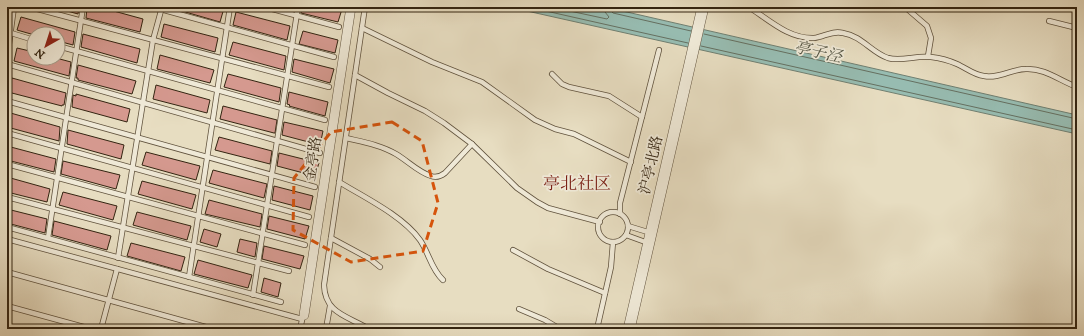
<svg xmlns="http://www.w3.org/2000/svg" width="1084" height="336" viewBox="0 0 1084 336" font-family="'IM FELL DW Pica','Noto Serif SC',serif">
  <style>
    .water { fill: #97bcb1; stroke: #6f7f71 }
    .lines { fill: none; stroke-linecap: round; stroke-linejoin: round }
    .shore { stroke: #657061; stroke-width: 1 }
    .building { fill: #d5998f; stroke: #332411 }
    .service-casing { stroke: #60523d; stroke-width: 6 }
    .minor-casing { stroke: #60523d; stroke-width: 10 }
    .tertiary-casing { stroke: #60523d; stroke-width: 12 }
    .service { stroke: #efe9d7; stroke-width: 4.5 }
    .minor { stroke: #efe9d7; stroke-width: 9 }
    .tertiary { stroke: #efe9d7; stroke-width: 11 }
    .marked { fill: none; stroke: #d6540c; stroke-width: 3; stroke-dasharray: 8 5; stroke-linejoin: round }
    .labels { text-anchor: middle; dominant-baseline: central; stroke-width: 3.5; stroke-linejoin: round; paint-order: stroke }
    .street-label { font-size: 15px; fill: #332411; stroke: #efe9d7 }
    .water-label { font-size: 16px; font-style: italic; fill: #515241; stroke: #efe9d7 }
    .quarter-label { font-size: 17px; fill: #7a1f14; stroke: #efe9d7 }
  </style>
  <rect width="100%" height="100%" fill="#e7ddc1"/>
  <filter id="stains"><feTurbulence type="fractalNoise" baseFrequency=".005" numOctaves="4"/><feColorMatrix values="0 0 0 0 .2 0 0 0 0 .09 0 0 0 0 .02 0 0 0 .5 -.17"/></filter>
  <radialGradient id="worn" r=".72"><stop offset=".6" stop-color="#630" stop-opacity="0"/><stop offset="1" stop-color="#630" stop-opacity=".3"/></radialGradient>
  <polygon class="water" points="509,7 605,7 1077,115 1077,134"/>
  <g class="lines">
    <g class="shore">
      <polyline points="528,7 688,43"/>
      <polyline points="551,7 607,19 609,17 605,12 604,7"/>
      <polyline points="609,7 610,10 613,13 691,31"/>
      <polyline points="704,34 1077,119"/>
      <polyline points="701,46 1077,130"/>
    </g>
  </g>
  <g class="building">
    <polygon points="60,7 79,7 78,14 60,9"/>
    <polygon points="87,7 99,7 143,19 140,32 86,18"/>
    <polygon points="175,7 220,7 224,8 220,22 175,9"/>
    <polygon points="302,7 334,7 342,9 338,22 301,13"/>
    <polygon points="236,12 290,26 287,40 233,25"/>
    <polygon points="21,17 75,32 73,45 58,41 58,34 31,34 17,30"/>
    <polygon points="164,24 218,38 215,52 161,37"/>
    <polygon points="303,31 338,40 335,53 299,44"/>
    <polygon points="83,34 140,49 137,63 81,47"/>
    <polygon points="233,42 286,56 284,70 229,55"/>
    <polygon points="17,48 34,52 34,58 56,58 71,62 69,76 14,61"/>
    <polygon points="160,55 214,70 210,83 157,69"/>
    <polygon points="294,59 334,69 330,83 292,72"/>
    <polygon points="78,65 136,81 132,94 78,80 78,78 76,78"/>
    <polygon points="228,74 281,88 279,102 224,87"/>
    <polygon points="12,78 66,93 64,105 62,105 62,106 8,92"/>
    <polygon points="156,85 210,100 207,113 153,99"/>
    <polygon points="289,92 328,102 325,116 289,106 290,105 287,104"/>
    <polygon points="76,94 130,109 127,122 72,107 73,95 76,96"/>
    <polygon points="223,106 277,120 275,133 274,133 220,119"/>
    <polygon points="7,112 60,127 59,141 7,127"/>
    <polygon points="284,122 323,131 320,145 282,135"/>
    <polygon points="68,130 124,145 121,159 67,144"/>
    <polygon points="219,137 272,151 270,164 215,150"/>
    <polygon points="7,146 56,159 54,172 7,160"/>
    <polygon points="146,152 200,166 196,180 142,165"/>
    <polygon points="279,153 319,163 315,176 277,166"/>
    <polygon points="63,161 120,175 116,189 61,174"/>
    <polygon points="213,170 267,184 264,198 209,183"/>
    <polygon points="7,177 50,189 47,202 7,192"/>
    <polygon points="142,181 196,195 192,209 138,194"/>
    <polygon points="274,186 313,196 310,210 272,200"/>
    <polygon points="63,192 117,206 113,220 59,205"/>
    <polygon points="209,200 262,214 260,227 205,214"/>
    <polygon points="7,209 47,219 45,233 7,223"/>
    <polygon points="137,212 191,226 187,240 133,225"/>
    <polygon points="269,216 309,226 305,239 267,229"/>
    <polygon points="54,221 111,236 107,250 52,235"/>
    <polygon points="204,229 221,234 217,247 200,242"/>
    <polygon points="240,239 257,243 255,257 237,252"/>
    <polygon points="131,243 185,257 181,271 127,256"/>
    <polygon points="264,246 304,256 300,269 262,259"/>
    <polygon points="198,260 252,275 248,288 194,274"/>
    <polygon points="264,278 281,283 278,297 261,292"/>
  </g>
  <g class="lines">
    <g class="service-casing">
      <g id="service">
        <polyline points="30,7 329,87"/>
        <polyline points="153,7 334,57"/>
        <polyline points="265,7 339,27"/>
        <path d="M365,7L324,285C325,314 348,316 369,329"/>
        <path d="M749,7C769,20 789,39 814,38C824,37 832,30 843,33C862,36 872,53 888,58C902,62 916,55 931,57C940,58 948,60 957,64C966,68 974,75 984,76C999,79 1011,69 1026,69C1045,68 1060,81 1077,87"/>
        <polyline points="905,7 927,26 931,38 928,56"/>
        <polyline points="1049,21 1077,28"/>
        <polyline points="362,28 432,62 482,82 535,120 555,129 574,134 631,162"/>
        <polyline points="11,33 34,40"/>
        <polyline points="58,46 325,120"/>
        <polyline points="7,59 14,7"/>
        <polyline points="7,64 320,153"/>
        <polyline points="552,74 562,84 569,87 609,96 642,117"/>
        <polyline points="355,75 388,93 425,111 444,123 472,144 517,188 537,202 548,208 600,222"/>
        <polyline points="7,101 315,187"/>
        <polyline points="7,133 309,217"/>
        <path d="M346,138C363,142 381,145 396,154C408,161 418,172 431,176C436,178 441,176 445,173L472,144"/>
        <polyline points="7,164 305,245"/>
        <path d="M339,182C364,197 403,216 420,240C429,253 431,269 443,280"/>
        <polyline points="7,197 289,271"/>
        <circle cx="613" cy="227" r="15"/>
        <polyline points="620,214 620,203 659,50"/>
        <polyline points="628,226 651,233"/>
        <polyline points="7,227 281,302"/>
        <polyline points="626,235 648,243"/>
        <polyline points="48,238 83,7"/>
        <polyline points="331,238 370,259 380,267"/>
        <polyline points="7,239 302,319"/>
        <polyline points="513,250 548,269 605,293"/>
        <polyline points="118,258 153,40 162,7"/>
        <polyline points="7,272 213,329"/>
        <polyline points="189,277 230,7"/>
        <polyline points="253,295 298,7"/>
        <polyline points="7,306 91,329"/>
        <polyline points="519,309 545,320 560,329"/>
        <polyline points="101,329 117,269"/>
        <polyline points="300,329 303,316"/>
        <polyline points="326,329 330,306"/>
        <polyline points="597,329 611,267 613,242"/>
      </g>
    </g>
    <g class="minor-casing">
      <polyline id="minor" points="304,315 351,7"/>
    </g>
    <g class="tertiary-casing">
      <polyline id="tertiary" points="629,329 703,7"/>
    </g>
    <use href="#service" class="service"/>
    <use href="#minor" class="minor"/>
    <use href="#tertiary" class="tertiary"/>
  </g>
  <path class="marked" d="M392,122L422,141L438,203L423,251L351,262L293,230L294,178L331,132Z"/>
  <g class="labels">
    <g class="street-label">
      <text transform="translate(313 159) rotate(-81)">金亭路</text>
      <text transform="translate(651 165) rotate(-77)">沪亭北路</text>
    </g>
    <g class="water-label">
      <text transform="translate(818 52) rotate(13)">亭子泾</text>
    </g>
    <g class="quarter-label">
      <text x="577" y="184">亭北社区</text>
    </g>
  </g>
  <rect width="1084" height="336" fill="none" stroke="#e7ddc1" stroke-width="24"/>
  <rect x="8" y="8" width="1068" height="320" fill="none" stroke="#332411" stroke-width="2"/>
  <rect x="12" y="12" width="1060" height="312" fill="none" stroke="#332411"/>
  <g transform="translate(46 46) rotate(219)"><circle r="19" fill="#efe9d7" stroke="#a49a88"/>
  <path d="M0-3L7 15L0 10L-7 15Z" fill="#8f2418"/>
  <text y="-6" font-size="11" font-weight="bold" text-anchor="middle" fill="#332411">N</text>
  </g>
  <rect width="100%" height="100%" filter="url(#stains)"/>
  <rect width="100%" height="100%" fill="url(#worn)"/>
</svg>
